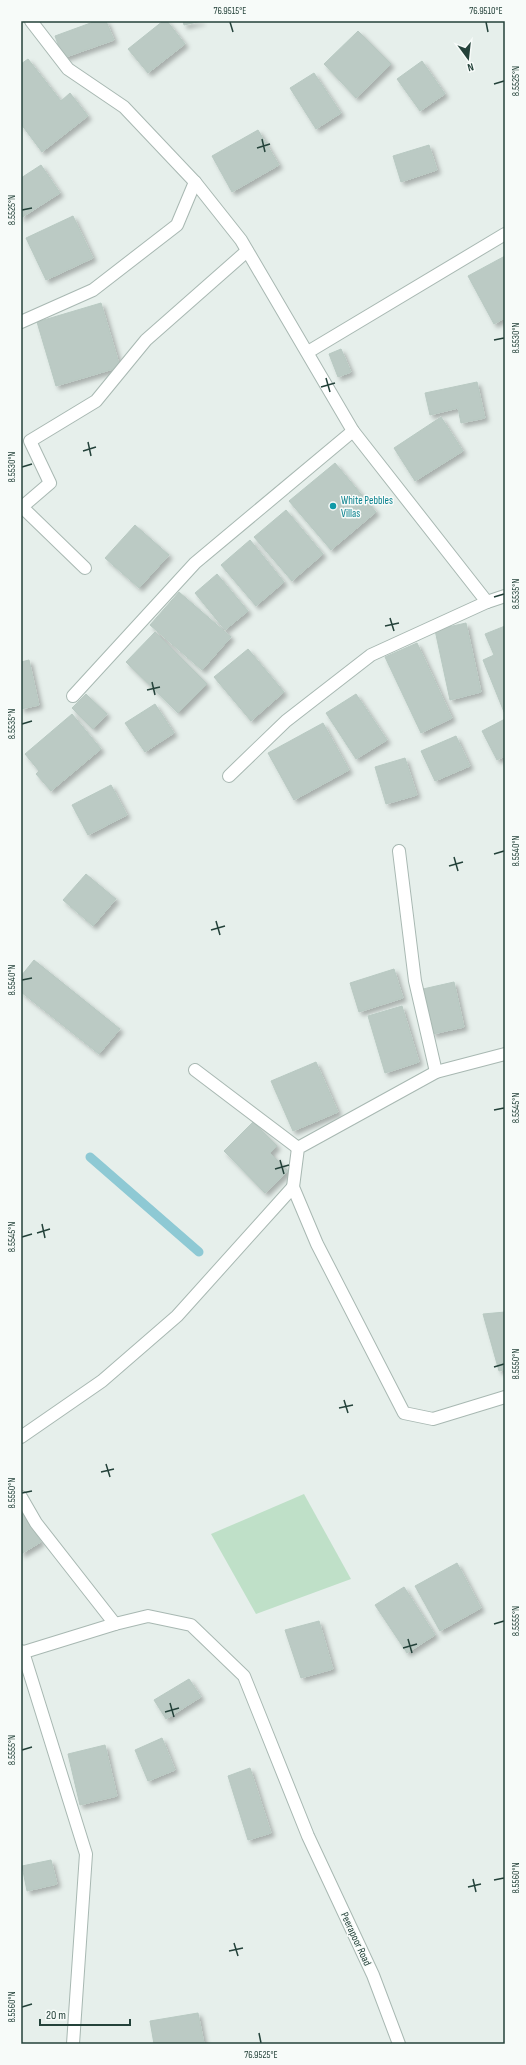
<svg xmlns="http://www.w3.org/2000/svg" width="526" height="2065" viewBox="0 0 526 2065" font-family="'Sofia Sans Condensed',sans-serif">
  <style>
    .green { fill: #bfe0c8 }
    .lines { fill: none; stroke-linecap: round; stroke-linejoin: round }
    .stream { stroke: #8ec9d4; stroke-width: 9 }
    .building { fill: #bbcac4; stroke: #b8c9c2; filter: url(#shadow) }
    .minor-casing { stroke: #a8b8b2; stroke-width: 14 }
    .minor { stroke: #fff; stroke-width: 12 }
    .ticks { fill: none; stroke: #24423a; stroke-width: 1.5 }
    .culture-dot { fill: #0f9aa8; stroke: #f7fbf9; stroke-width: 1.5 }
    .labels { text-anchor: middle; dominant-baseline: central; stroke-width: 3; stroke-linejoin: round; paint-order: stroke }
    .culture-label { font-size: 11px; fill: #0d838f; stroke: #f7fbf9; text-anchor: start }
    .street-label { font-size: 11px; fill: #24423a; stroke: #f7fbf9 }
    .neatline { fill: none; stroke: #24423a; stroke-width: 1.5 }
    .ticks-label { font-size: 10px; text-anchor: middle; fill: #24423a }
  </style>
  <defs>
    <filter id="shadow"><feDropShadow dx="3.5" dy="3.5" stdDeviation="2" flood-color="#0004"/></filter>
  </defs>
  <rect width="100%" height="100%" fill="#e6efeb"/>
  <polygon class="green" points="304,1494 351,1579 256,1614 211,1534"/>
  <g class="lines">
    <polyline class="stream" points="90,1157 199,1252"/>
  </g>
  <g class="building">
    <polygon points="96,21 106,21 114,40 63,58 55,36"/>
    <polygon points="163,21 167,21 185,44 148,73 128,49"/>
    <polygon points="183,21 202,21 184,25"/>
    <polygon points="358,31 391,64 356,98 324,64"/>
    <polygon points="28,59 61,101 70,93 88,116 42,152 21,124 21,64"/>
    <polygon points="422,61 445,94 420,111 397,79"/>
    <polygon points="314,73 341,113 316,129 290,88"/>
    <polygon points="258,130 279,165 232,192 212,156"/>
    <polygon points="429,145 437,170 401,182 393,156"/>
    <polygon points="41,165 60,193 21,218 21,178"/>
    <polygon points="73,216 93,258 46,280 26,238"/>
    <polygon points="505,256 505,318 494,324 468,276"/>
    <polygon points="101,303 120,367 56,386 37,322"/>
    <polygon points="341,349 351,372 338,377 329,354"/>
    <polygon points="477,382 485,418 461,423 458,408 430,415 425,393"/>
    <polygon points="441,417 463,451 415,481 394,448"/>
    <polygon points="335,463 376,512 331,550 289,501"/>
    <polygon points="286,510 323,554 292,581 254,537"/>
    <polygon points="135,525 169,555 139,588 105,558"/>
    <polygon points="250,540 284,582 256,606 221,565"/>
    <polygon points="217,574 248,611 225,630 195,593"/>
    <polygon points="179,592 231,637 202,670 150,625"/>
    <polygon points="466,623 481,692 450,700 435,630"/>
    <polygon points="505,626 505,712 504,712 483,660 494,655 485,634"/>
    <polygon points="155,632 207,684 178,713 126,662"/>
    <polygon points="417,643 452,718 421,733 385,657"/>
    <polygon points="248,649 284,692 251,721 214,677"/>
    <polygon points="29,660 39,705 21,709 21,662"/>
    <polygon points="86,694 107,714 93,729 72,708"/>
    <polygon points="356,694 387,740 356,759 326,713"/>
    <polygon points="155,704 174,733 145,752 125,723"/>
    <polygon points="72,714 101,749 51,791 36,774 39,771 25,754"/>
    <polygon points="505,719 505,756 497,760 482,731"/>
    <polygon points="323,723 349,770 294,800 268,753"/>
    <polygon points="456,736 470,766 435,781 421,751"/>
    <polygon points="405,758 417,795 386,804 375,767"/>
    <polygon points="111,785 127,815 88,835 72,805"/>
    <polygon points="86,874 116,899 93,926 63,900"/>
    <polygon points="34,960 120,1029 99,1054 21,992 21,976"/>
    <polygon points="394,969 403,998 359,1012 350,983"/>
    <polygon points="454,982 464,1027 433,1034 423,989"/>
    <polygon points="402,1006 419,1062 385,1073 368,1016"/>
    <polygon points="316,1062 338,1112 293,1131 271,1081"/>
    <polygon points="253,1122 277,1146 270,1153 288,1171 265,1193 224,1151"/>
    <polygon points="505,1312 505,1370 499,1371 483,1314"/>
    <polygon points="21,1510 41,1542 21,1554"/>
    <polygon points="457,1563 481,1608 440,1631 415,1586"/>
    <polygon points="404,1587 435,1635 407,1653 375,1605"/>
    <polygon points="319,1621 333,1669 301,1678 285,1630"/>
    <polygon points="189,1679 201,1697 166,1719 154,1700"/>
    <polygon points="162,1738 175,1770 148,1781 135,1750"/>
    <polygon points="105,1745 117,1796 80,1805 68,1754"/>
    <polygon points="250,1768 271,1833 248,1840 228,1776"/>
    <polygon points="51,1860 57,1884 27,1891 22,1866"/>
    <polygon points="198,2013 204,2044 154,2044 150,2021"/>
  </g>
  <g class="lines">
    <g class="minor-casing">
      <g id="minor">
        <polyline points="31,21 68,69 124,107 195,182 241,240 353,431 487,602 505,596"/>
        <polyline points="21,322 93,290 177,225 195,182"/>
        <polyline points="308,352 505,234"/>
        <polyline points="85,568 22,507 50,483 30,441 96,401 146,340 247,251"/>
        <polyline points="73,696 195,563 353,431"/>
        <polyline points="229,776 286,721 371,655 487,602"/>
        <polyline points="399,851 415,981 436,1072"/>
        <polyline points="505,1054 436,1072 298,1148 293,1187 317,1244 404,1413 433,1419 505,1397"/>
        <polyline points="195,1070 298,1148"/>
        <polyline points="21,1437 102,1381 177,1316 293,1187"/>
        <polyline points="21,1497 36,1523 115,1624"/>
        <polyline points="21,1651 23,1652 86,1854 73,2044"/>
        <polyline points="21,1653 115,1624 148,1616 191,1625 244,1676 308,1836 373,1975 399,2044"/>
      </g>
    </g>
    <use href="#minor" class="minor"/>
  </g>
  <path class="ticks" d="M230,22L233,32M486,22L488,32M494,84L504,81M262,139L265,152M257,148L270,144M22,210L32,208M494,340L504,338M326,378L330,392M321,387L335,383M88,442L91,456M83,451L96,447M22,467L32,464M494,597L504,594M390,618L394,631M385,626L399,623M152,682L155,695M147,690L160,687M22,724L32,721M494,854L504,851M454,857L458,871M449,866L463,862M216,921L220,935M211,930L225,926M22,980L32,978M494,1110L504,1108M280,1160L284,1174M275,1169L289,1165M42,1224L45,1238M37,1233L50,1229M22,1237L32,1234M494,1367L504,1364M344,1400L348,1413M339,1408L353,1405M106,1464L110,1477M101,1472L114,1469M22,1493L32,1491M494,1624L504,1621M408,1639L412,1653M403,1648L417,1644M170,1703L174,1717M165,1712L179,1708M22,1750L32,1747M473,1879L476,1892M494,1880L504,1878M468,1887L481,1884M234,1943L238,1956M229,1951L243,1948M22,2007L32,2004M259,2033L261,2043"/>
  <circle class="culture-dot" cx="333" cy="506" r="4"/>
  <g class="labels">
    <g class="culture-label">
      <text x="341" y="500">White Pebbles<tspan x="341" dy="13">Villas</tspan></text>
    </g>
    <g class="street-label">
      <text transform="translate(356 1939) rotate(65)">Peerapoor Road</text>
    </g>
  </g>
  <rect width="526" height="2065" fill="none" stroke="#f7fbf9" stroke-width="44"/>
  <g transform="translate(468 58) rotate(165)" stroke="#f7fbf9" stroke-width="3" paint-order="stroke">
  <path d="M0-3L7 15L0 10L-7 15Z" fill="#24423a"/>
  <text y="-6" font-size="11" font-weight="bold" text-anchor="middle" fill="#24423a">N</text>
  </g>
  <path d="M40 2019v6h90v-6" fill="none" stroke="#24423a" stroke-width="2"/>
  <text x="46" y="2019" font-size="12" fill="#24423a" stroke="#f7fbf9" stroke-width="3" paint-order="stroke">20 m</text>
  <rect x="22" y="22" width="482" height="2021" class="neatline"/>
  <g class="ticks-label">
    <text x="230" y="14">76.9515°E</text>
    <text x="486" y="14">76.9510°E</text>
    <text transform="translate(515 81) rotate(-90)" y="4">8.5525°N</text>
    <text transform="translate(11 210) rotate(-90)" y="4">8.5525°N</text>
    <text transform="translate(515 338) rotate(-90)" y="4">8.5530°N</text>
    <text transform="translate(11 467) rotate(-90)" y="4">8.5530°N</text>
    <text transform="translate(515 594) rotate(-90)" y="4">8.5535°N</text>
    <text transform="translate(11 724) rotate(-90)" y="4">8.5535°N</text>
    <text transform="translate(515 851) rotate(-90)" y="4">8.5540°N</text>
    <text transform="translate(11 980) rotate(-90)" y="4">8.5540°N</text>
    <text transform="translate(515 1108) rotate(-90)" y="4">8.5545°N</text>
    <text transform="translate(11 1237) rotate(-90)" y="4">8.5545°N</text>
    <text transform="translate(515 1364) rotate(-90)" y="4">8.5550°N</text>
    <text transform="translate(11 1493) rotate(-90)" y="4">8.5550°N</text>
    <text transform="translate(515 1621) rotate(-90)" y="4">8.5555°N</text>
    <text transform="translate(11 1750) rotate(-90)" y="4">8.5555°N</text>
    <text transform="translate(515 1878) rotate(-90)" y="4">8.5560°N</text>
    <text transform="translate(11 2007) rotate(-90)" y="4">8.5560°N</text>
    <text x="261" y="2058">76.9525°E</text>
  </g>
</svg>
